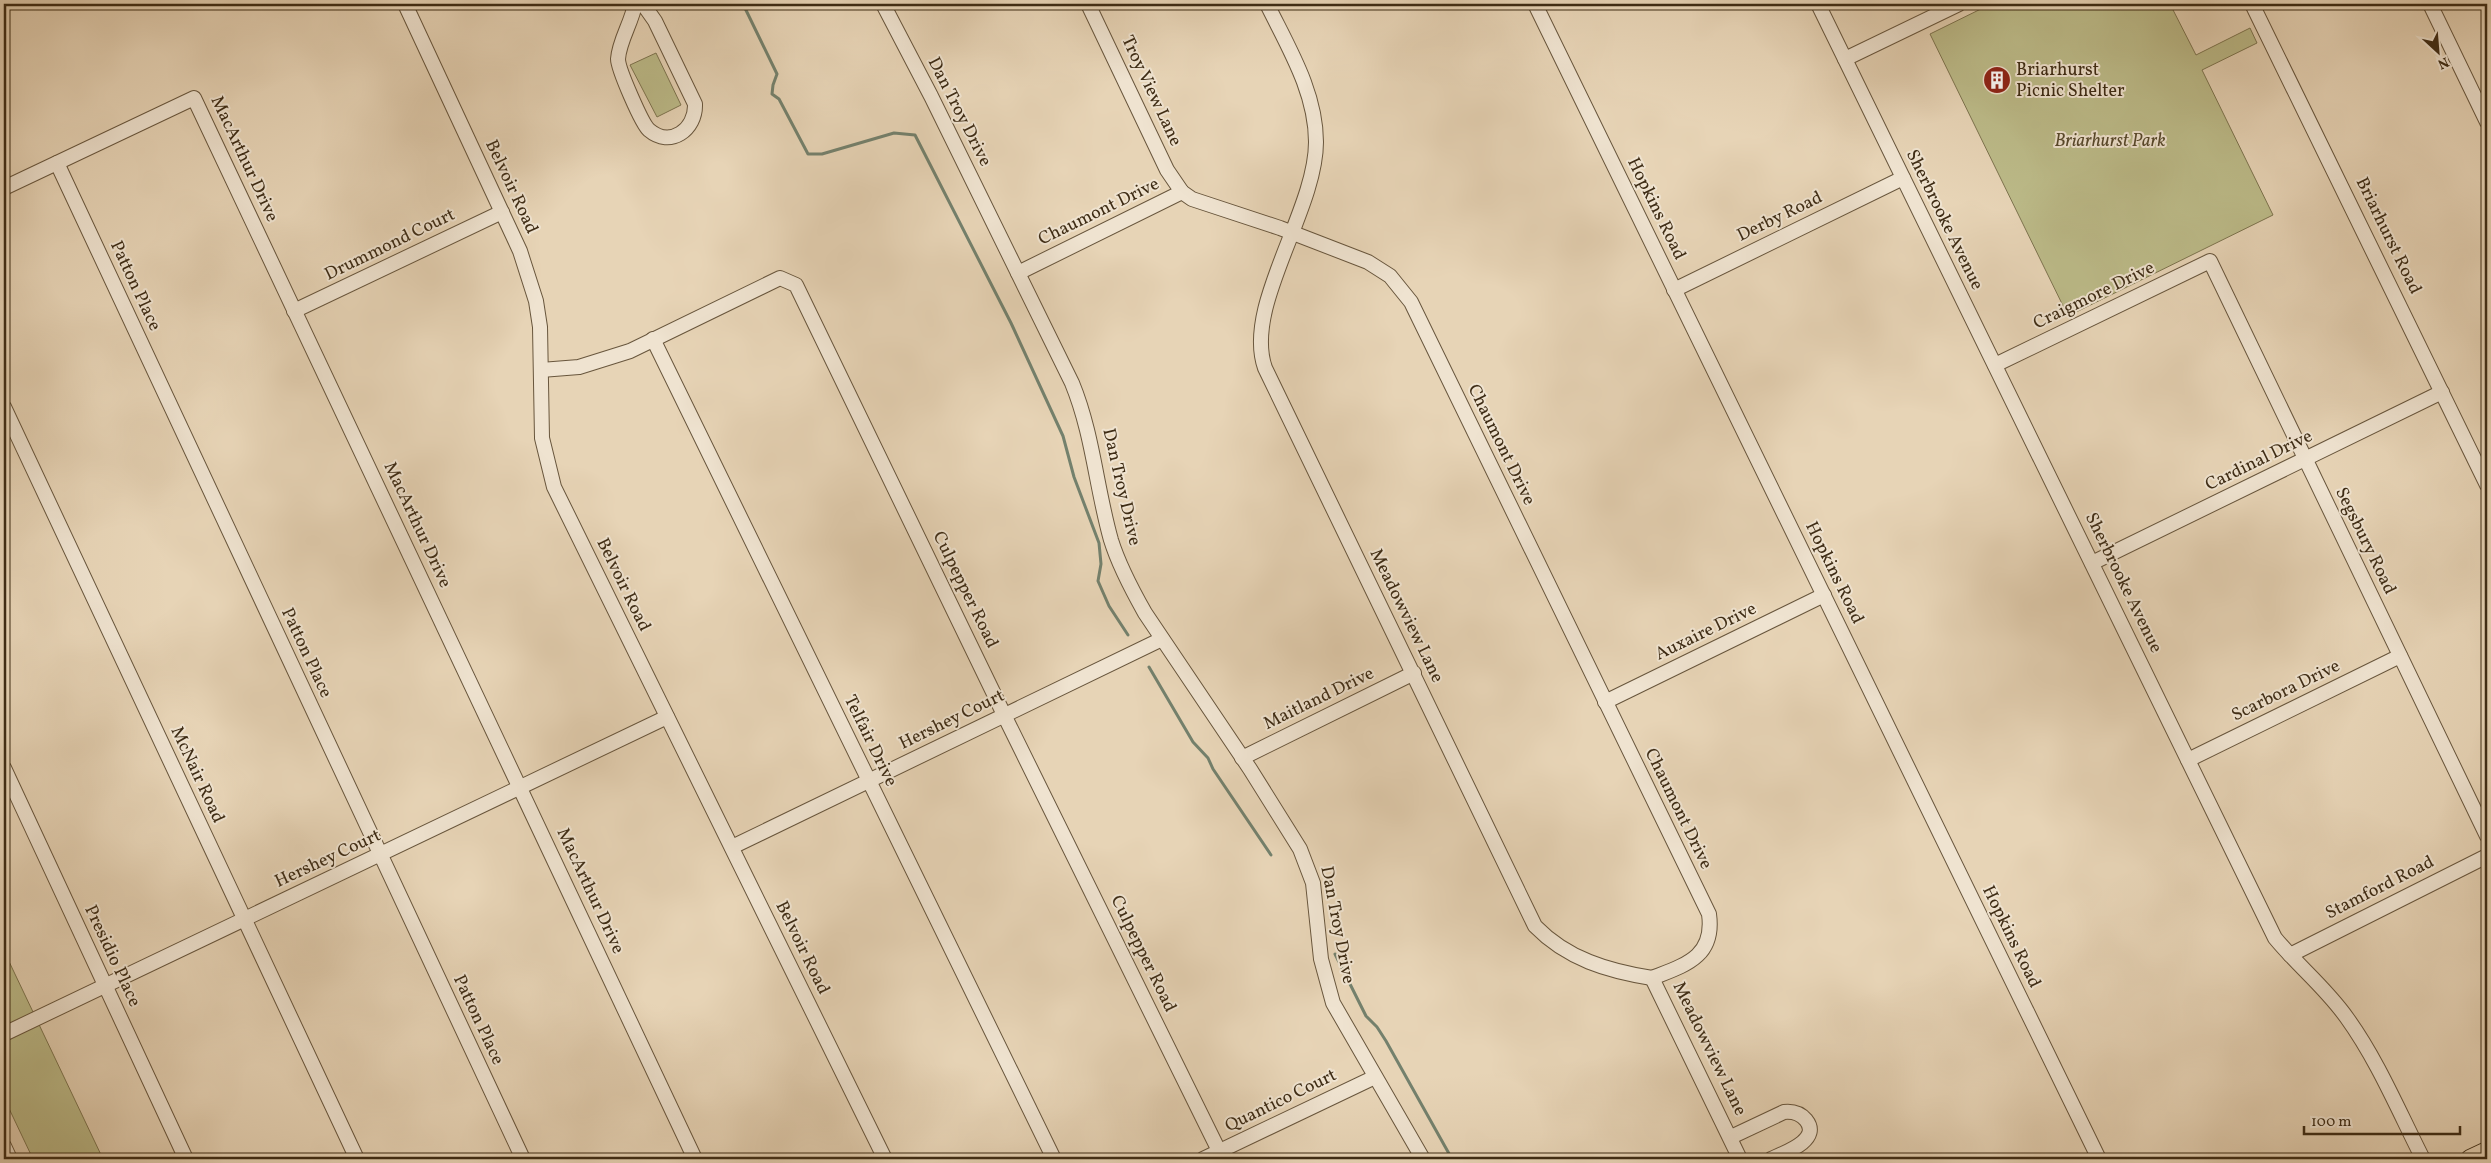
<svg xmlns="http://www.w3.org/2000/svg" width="2491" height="1163" viewBox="0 0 2491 1163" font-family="Vollkorn,serif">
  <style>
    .green { fill: #bcbb89; stroke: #7d744f }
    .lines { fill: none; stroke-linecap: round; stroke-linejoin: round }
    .stream { stroke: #74816d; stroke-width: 3 }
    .minor-casing { stroke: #68563d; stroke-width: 16 }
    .major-casing { stroke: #3e2c15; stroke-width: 20 }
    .minor { stroke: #efe3d0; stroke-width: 14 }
    .major { stroke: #e7d4b6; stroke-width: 18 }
    .labels { text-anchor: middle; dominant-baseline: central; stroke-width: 4; stroke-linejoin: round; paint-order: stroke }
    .poi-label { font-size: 18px; fill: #3e2c15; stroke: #efe3d0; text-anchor: start }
    .street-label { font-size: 18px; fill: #3e2c15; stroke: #efe3d0 }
    .park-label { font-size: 18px; font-style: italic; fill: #57492c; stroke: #efe3d0 }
  </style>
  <rect width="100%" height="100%" fill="#e7d4b6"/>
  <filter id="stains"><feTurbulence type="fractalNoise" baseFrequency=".004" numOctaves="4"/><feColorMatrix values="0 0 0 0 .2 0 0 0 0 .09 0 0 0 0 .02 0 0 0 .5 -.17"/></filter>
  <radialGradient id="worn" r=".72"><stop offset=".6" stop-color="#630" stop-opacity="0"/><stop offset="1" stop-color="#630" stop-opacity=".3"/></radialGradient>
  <g class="green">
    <polygon points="1991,4 2170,4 2196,55 2250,28 2257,43 2202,70 2273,215 2068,316 1930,34"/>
    <polygon points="656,53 681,105 657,117 630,65"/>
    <polygon points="4,951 103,1159 33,1159 4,1098"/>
  </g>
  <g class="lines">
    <g class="stream">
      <polyline points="743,4 777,74 773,85 772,94 779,99 808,154 822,154 894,133 915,135 1011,323 1063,436 1074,477 1099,543 1101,564 1098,581 1109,606 1128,635"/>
      <polyline points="1149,667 1193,742 1208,758 1213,769 1271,855"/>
      <polyline points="1335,954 1366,1016 1377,1027 1386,1041 1452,1159"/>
    </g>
    <g class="minor-casing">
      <g id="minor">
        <polyline points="405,4 520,251 536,301 540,327 542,438 554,487 885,1159"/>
        <path d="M635,4C632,22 619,41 618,59C618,69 642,124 649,130C670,148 696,130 695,104L655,21L643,4"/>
        <path d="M883,4L931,96L1072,383C1093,434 1096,487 1111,540C1119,566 1132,590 1145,613L1250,769L1300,849L1313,883L1321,959L1333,1003L1423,1159"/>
        <path d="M1088,4L1167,170L1182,192L1192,199L1280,228L1368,262L1390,276L1411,302L1709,914C1715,957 1685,965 1652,978"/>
        <path d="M1267,4C1288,47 1316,92 1316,142C1316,211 1243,306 1265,368L1535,926C1567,959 1608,971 1652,978"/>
        <polyline points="1535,4 2099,1159"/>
        <path d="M1818,4L2275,938C2298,966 2326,988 2347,1018C2378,1061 2399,1112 2423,1159"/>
        <polyline points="2252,4 2487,485"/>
        <polyline points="2430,4 2487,122"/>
        <polyline points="1845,59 1959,4"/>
        <polyline points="57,163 523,1159"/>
        <polyline points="4,188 194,98 695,1159"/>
        <polyline points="1018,273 1182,192"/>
        <polyline points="1674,290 1903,178"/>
        <polyline points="294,311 502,212"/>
        <polyline points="653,339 1054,1159"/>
        <polyline points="1995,365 2210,261 2487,836"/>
        <polyline points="541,370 579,367 630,351 780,278 796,285 1009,725 1223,1159"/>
        <polyline points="4,407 357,1159"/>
        <polyline points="2092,563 2442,392"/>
        <polyline points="1605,702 1824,595"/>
        <polyline points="1242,758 1414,673"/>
        <polyline points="2188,760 2400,656"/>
        <polyline points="4,768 186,1159"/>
        <polyline points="732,847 1162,639"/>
        <polyline points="2290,955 2487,856"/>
        <polyline points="1652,978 1740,1159"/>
        <polyline points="4,1034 667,717"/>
        <path d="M1731,1137L1784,1112C1793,1111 1800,1113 1806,1120C1822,1140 1784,1153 1771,1159"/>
        <polyline points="4,1146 10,1159"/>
        <polyline points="1203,1159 1375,1077"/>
      </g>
    </g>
    <g class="major-casing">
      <polyline id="major" points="2470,1159 2487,1151"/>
    </g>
    <use href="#minor" class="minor"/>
    <use href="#major" class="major"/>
  </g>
  <defs>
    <g id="building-disc" transform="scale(1.4375)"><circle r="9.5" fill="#8f2418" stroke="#efe3d0"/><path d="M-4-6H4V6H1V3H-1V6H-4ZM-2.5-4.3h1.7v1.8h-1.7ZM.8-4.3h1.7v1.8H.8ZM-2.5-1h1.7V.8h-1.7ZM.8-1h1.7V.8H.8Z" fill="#fff"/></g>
  </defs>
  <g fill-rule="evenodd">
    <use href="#building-disc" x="1997" y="80"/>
  </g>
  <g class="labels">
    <g class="poi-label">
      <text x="2016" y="70">Briarhurst<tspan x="2016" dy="21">Picnic Shelter</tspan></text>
    </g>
    <g class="street-label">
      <text transform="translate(1151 91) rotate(65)">Troy View Lane</text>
      <text transform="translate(959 112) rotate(63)">Dan Troy Drive</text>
      <text transform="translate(244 159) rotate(65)">MacArthur Drive</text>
      <text transform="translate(511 187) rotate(65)">Belvoir Road</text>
      <text transform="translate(1656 209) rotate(64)">Hopkins Road</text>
      <text transform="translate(1099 212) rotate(-26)">Chaumont Drive</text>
      <text transform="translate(1780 217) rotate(-26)">Derby Road</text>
      <text transform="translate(1944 220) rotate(64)">Sherbrooke Avenue</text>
      <text transform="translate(2388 236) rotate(64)">Briarhurst Road</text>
      <text transform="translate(390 245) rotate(-26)">Drummond Court</text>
      <text transform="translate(135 286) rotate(65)">Patton Place</text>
      <text transform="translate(2094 296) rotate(-26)">Craigmore Drive</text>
      <text transform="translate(1501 445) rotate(64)">Chaumont Drive</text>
      <text transform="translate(2259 461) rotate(-26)">Cardinal Drive</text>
      <text transform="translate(1121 487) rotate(77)">Dan Troy Drive</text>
      <text transform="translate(417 525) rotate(65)">MacArthur Drive</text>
      <text transform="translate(2365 541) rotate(64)">Segsbury Road</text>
      <text transform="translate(1834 573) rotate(64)">Hopkins Road</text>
      <text transform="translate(2123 583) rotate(64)">Sherbrooke Avenue</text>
      <text transform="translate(623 585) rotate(64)">Belvoir Road</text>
      <text transform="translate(965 590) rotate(64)">Culpepper Road</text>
      <text transform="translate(1406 616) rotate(64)">Meadowview Lane</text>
      <text transform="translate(1706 632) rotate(-26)">Auxaire Drive</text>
      <text transform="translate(306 653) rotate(65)">Patton Place</text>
      <text transform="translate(2286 691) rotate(-26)">Scarbora Drive</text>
      <text transform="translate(1319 699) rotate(-26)">Maitland Drive</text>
      <text transform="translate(952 720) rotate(-26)">Hershey Court</text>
      <text transform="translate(870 741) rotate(64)">Telfair Drive</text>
      <text transform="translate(197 775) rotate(65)">McNair Road</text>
      <text transform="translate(1678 809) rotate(64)">Chaumont Drive</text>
      <text transform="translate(328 859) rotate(-25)">Hershey Court</text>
      <text transform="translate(2380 888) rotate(-27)">Stamford Road</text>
      <text transform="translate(590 891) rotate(65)">MacArthur Drive</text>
      <text transform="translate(1337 925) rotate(79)">Dan Troy Drive</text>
      <text transform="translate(2011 937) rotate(64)">Hopkins Road</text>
      <text transform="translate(802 948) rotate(64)">Belvoir Road</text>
      <text transform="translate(1143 954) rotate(64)">Culpepper Road</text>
      <text transform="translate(112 956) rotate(65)">Presidio Place</text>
      <text transform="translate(478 1020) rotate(65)">Patton Place</text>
      <text transform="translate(1709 1049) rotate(64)">Meadowview Lane</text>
      <text transform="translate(1281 1101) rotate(-26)">Quantico Court</text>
    </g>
    <g class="park-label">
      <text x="2110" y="141">Briarhurst Park</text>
    </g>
  </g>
  <rect width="2491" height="1163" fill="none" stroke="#e7d4b6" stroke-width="20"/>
  <rect x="5" y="5" width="2481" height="1153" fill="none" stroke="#3e2c15" stroke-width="2.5"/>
  <rect x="10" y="10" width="2471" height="1143" fill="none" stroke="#3e2c15"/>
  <g transform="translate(2438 52) rotate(154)" stroke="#efe3d0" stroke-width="4" paint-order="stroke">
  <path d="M0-4L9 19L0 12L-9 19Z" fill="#3e2c15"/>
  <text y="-8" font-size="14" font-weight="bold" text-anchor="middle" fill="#3e2c15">N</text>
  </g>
  <path d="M2304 1126v8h156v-8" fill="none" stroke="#3e2c15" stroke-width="2.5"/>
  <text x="2311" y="1126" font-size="15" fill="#3e2c15" stroke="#efe3d0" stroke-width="4" paint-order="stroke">100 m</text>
  <rect width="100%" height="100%" filter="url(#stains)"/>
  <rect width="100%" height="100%" fill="url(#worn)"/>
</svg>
